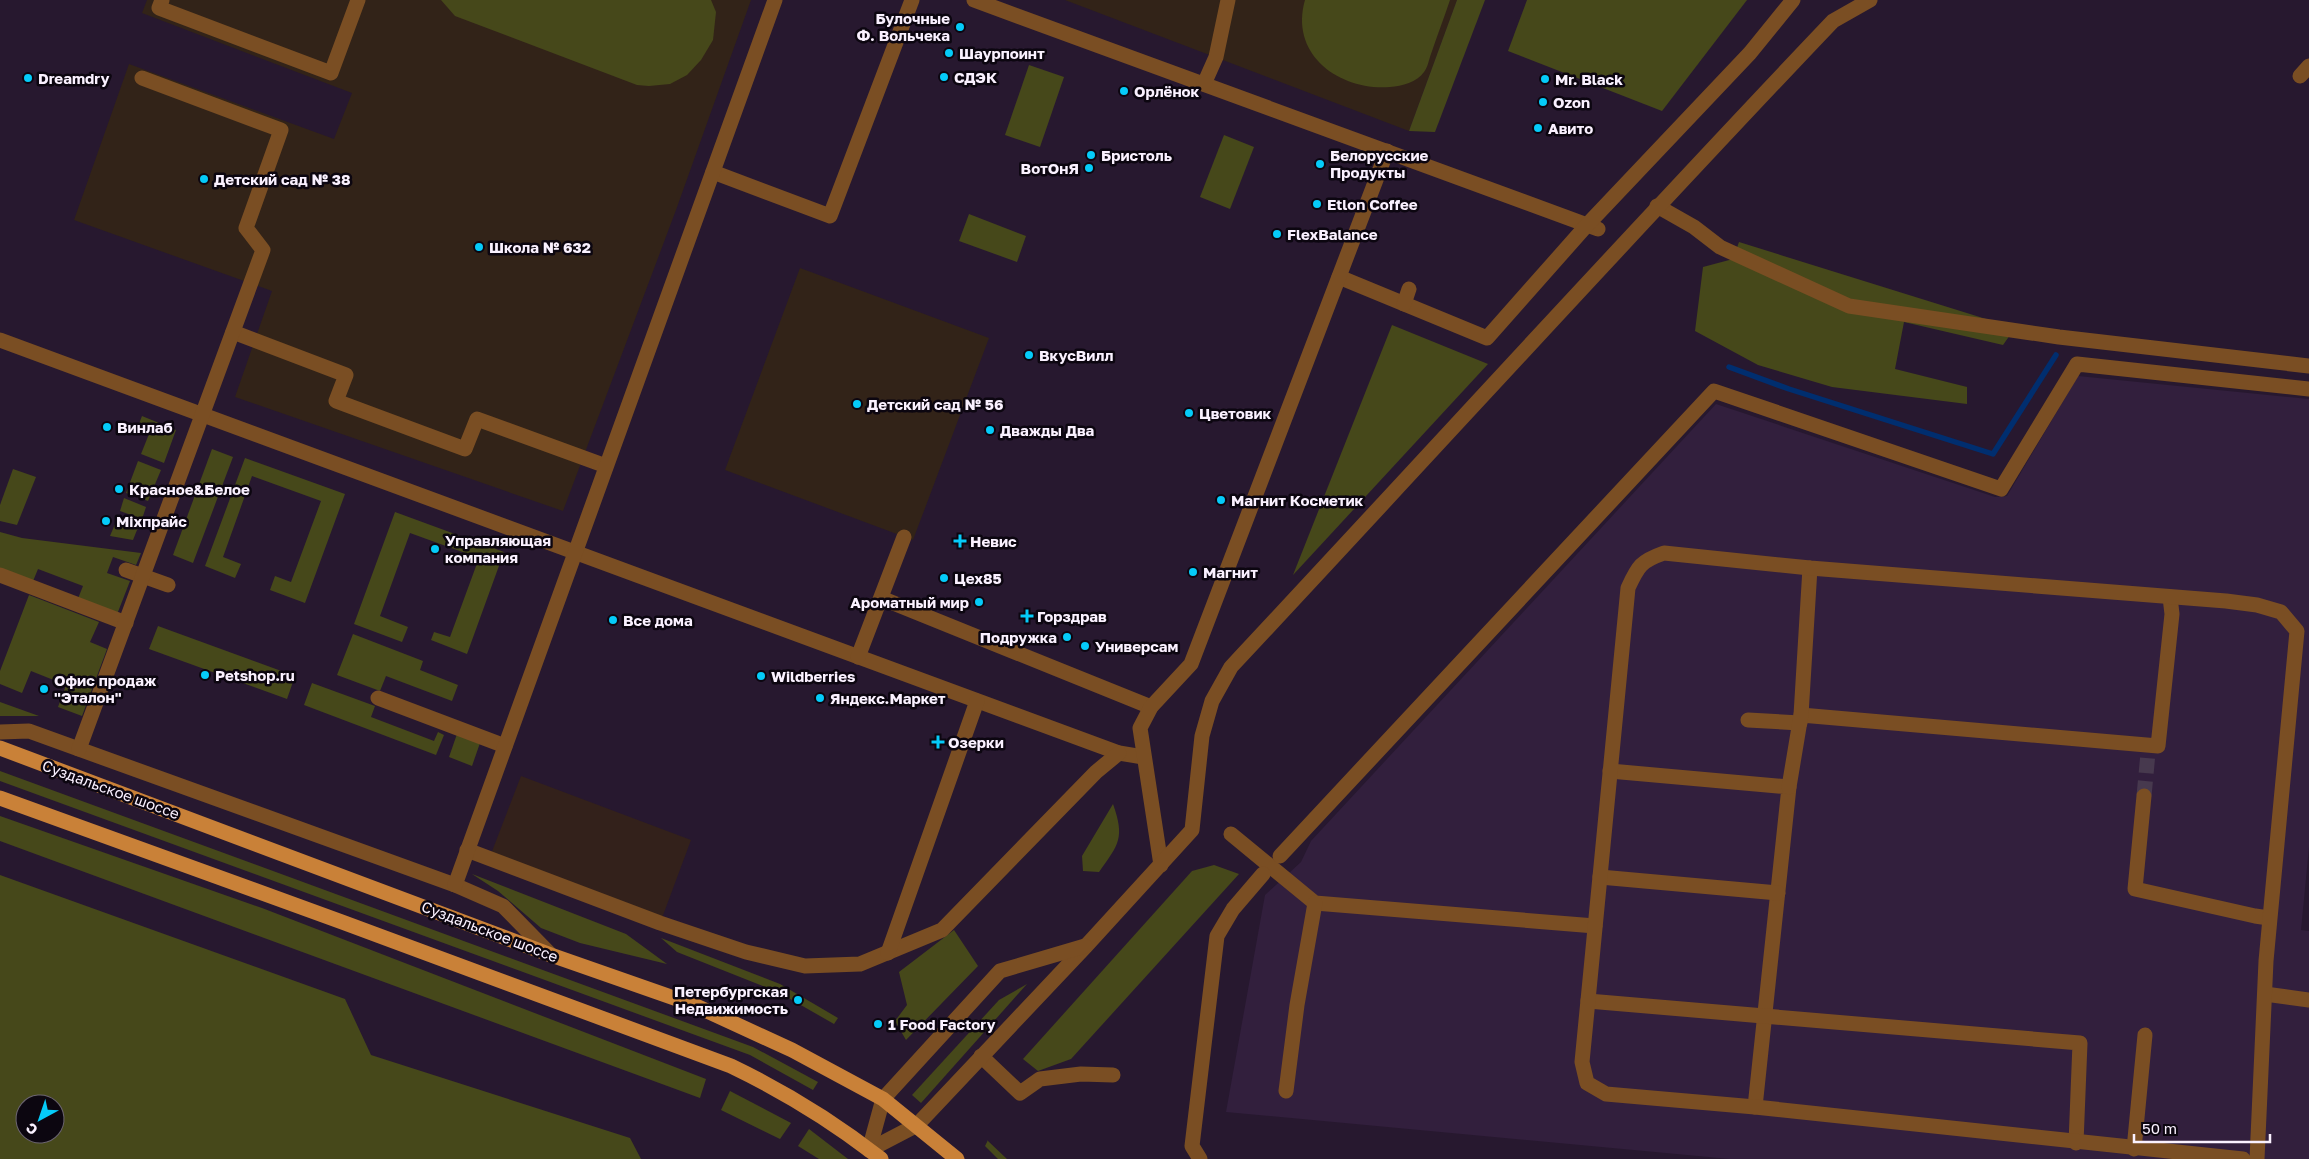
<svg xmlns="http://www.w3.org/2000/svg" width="2309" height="1159" viewBox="0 0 2309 1159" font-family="'Golos Text',sans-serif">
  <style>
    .commercial { fill: #33211b }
    .built { fill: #321f3d }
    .education { fill: #322318 }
    .green { fill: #46481a; fill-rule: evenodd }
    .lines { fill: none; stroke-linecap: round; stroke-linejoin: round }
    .stream { stroke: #002e6f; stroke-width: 5.5 }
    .minor-tunnel { stroke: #47394e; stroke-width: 15; stroke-dasharray: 15 8; stroke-linecap: butt }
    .minor { stroke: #7a4e23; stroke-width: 15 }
    .major { stroke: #c98138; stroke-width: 15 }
    .poi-dot { fill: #05cbf9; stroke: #0c0610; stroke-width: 2 }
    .labels { text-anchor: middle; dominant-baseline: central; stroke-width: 5; stroke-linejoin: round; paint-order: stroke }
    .poi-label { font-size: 15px; font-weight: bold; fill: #faf1ff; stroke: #0c0610; text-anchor: start }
    .street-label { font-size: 15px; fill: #faf1ff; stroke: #0c0610 }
  </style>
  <rect width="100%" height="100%" fill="#27182f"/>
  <polygon class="commercial" points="521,776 691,840 662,918 491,854"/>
  <polygon class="built" points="2078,376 2309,399 2309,847 2301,930 2309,931 2309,1159 1730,1159 1226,1112 1265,895 1301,862 1311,841 1716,404 1995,497 2007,496"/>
  <g class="education">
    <polygon points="147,0 751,0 676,210 563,511 235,397 272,291 74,220 129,64 334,139 352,93 142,13"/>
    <polygon points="1065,0 1457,0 1409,131"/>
    <polygon points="800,268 989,338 913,540 725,470"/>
  </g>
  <g class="green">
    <polygon points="441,0 711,0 716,12 713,40 701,60 687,75 670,84 649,86 637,85 455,16"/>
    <path d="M1305,0H1450C1444,18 1437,36 1431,54C1429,59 1428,67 1424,72C1417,82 1402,86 1390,87C1340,91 1289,55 1305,0Z"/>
    <polygon points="1457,0 1485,0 1435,132 1409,131"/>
    <polygon points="1527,0 1747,0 1662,111 1508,51"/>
    <polygon points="1029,65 1064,77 1040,147 1005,135"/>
    <polygon points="1224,135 1254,147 1230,209 1200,197"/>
    <polygon points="969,214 1026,236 1017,262 959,241"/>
    <polygon points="1739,242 2015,328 2003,345 1904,322 1895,369 1967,387 1967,404 1832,387 1758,365 1695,331 1703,267 1733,259"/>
    <polygon points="1392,325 1488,364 1293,575"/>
    <polygon points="142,416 176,430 164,463 141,454 149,434 137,429"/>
    <polygon points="212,449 233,457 193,563 173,555"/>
    <polygon points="245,458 345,494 305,603 270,590 275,576 291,582 321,501 252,476 223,557 241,564 235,578 205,566"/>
    <polygon points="138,461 161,470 148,501 126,493"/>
    <polygon points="13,469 36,477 17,525 0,521 0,505"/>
    <polygon points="124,498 146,507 142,519 120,511"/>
    <polygon points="395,512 504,552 467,654 431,640 434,632 450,637 479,558 410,533 380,616 408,627 402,642 354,624"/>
    <polygon points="118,517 139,525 133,540 110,536"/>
    <polygon points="0,532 22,538 141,553 136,565 113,557 107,573 130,581 116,617 77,601 83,586 38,569 31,586 0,575"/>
    <polygon points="29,595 99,622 90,642 107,649 82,716 58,707 66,685 31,671 22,693 0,684 0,671"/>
    <polygon points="158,626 295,676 287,699 149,649"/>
    <polygon points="353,634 423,661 420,670 458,685 452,701 386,676 380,691 337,675"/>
    <polygon points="312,683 375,706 371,717 434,741 438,732 444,735 436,755 304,705"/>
    <polygon points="0,702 39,716 0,716"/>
    <polygon points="457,734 480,743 472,766 449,757"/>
    <polygon points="0,771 753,1047 818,1082 813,1090 750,1055 0,781"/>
    <path d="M1113,804C1125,838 1119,844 1099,872L1083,871L1082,856Z"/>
    <polygon points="0,816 262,908 706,1079 700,1098 0,841"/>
    <polygon points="1214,865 1239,874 1071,1059 1038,1071 1023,1059 1192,871"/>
    <polygon points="472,874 626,934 667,964 580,943 541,928 498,891"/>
    <path d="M0,875L345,999L371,1055L630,1138L641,1159H0ZM25,1104H55V1134H25Z"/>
    <polygon points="954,930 978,966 906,1040 895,1021 907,1005 899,972"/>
    <polygon points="661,938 780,984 838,1018 834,1024 778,992 677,952"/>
    <polygon points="1027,984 921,1103 912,1095 999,1000"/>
    <polygon points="730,1091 791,1123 780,1139 721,1110"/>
    <polygon points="809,1129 848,1159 819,1159 798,1146"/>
    <polygon points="988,1140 988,1141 1007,1159 998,1159 985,1146"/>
  </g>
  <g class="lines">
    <polyline class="stream" points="1729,367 1789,389 1993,454 2056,355"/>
    <polyline class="minor-tunnel" points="2144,796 2148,753"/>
    <g class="minor">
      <polyline points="162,0 159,8 331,73 358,0"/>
      <polyline points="974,0 1598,229"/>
      <polyline points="2300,76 2309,66"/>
      <polyline points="1204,84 1216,57 1228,0"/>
      <polyline points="713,172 830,216 912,0"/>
      <polyline points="1657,206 1694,227 1720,247 1849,306 2059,337 2309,366"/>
      <polyline points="1339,277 1487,338 1587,225 1750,53 1793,0"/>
      <polyline points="1404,304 1409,289"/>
      <polyline points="233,332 346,375 336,401 465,449 477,419 606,466"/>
      <polyline points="0,340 1119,753 1143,757"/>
      <polyline points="126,570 168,585"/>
      <polyline points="0,575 126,623"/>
      <polyline points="881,598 1151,707"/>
      <polyline points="858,657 904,537"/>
      <polyline points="378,698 505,746"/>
      <polyline points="1801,715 2158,746 2172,614 2170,597"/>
      <polyline points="1748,720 1800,723"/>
      <polyline points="0,732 29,731 455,885 503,906 551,955"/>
      <polyline points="79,749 263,250 246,228 281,130 142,78"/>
      <polyline points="1610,771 1789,787 1755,1107"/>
      <polyline points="1789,787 1801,715 1810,568"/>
      <polyline points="2144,796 2135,889 2255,916 2269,918"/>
      <polyline points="1231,834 1315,903 1595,926"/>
      <polyline points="467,850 660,923 746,952 805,966 860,964 942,930 1096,772 1119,753"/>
      <polyline points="1280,856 1714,391 2001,489 2077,364 2309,389"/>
      <polyline points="1161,865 1140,728 1151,707 1191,664 1387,151"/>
      <polyline points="1600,877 1778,893"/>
      <polyline points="455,885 775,0"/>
      <polyline points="888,953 977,701"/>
      <polyline points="2265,994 2309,1000"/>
      <polyline points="1588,1001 2080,1043 2076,1143"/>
      <polyline points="981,1056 1020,1093 1040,1079 1081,1074 1113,1075"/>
      <polyline points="1286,1091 1297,1005 1315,903"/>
      <polyline points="2134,1149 2145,1035"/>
      <path d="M869,1150L917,1125L1086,946L1192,830L1202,736L1212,701L1231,667C1432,452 1630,234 1833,21L1870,0"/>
      <polyline points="869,1150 883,1099 1000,971 1085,946"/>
      <polyline points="1200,1159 1192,1146 1217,936 1233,909 1263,874"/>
      <path d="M2243,1159L1755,1107L1606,1094L1587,1083L1582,1062L1628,588C1638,566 1641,561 1664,553L1810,568L2226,601L2257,605L2281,612L2297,631L2266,961L2257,1159"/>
    </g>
    <g class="major">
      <polyline points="0,748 551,955 694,1005 792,1050 883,1099 957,1159"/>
      <path d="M0,798L342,922L731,1066C785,1092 834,1122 881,1159"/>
    </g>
  </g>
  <g class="poi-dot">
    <circle cx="960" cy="27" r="5"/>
    <circle cx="949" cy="53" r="5"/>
    <circle cx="944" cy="77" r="5"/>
    <circle cx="28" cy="78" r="5"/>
    <circle cx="1545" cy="79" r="5"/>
    <circle cx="1124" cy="91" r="5"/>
    <circle cx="1543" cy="102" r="5"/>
    <circle cx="1538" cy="128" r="5"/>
    <circle cx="1091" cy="155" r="5"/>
    <circle cx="1320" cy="164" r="5"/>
    <circle cx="1089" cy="168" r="5"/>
    <circle cx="204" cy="179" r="5"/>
    <circle cx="1317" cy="204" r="5"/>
    <circle cx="1277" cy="234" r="5"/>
    <circle cx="479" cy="247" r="5"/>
    <circle cx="1029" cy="355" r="5"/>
    <circle cx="857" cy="404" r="5"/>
    <circle cx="1189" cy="413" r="5"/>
    <circle cx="107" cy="427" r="5"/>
    <circle cx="990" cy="430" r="5"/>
    <circle cx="119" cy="489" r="5"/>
    <circle cx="1221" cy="500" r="5"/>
    <circle cx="106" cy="521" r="5"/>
    <path d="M957.5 533.5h5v5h5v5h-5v5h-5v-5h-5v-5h5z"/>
    <circle cx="435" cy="549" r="5"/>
    <circle cx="1193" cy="572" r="5"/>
    <circle cx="944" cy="578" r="5"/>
    <circle cx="979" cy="602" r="5"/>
    <path d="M1024.5 608.5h5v5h5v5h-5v5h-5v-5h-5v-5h5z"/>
    <circle cx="613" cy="620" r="5"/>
    <circle cx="1067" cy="637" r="5"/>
    <circle cx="1085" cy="646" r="5"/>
    <circle cx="205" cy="675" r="5"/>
    <circle cx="761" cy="676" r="5"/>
    <circle cx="44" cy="689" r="5"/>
    <circle cx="820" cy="698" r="5"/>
    <path d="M935.5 734.5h5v5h5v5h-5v5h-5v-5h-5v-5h5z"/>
    <circle cx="798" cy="1000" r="5"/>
    <circle cx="878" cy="1024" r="5"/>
  </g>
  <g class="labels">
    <g class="poi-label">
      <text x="950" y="18" text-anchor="end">Булочные<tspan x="950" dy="17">Ф. Вольчека</tspan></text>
      <text x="959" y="53">Шаурпоинт</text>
      <text x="954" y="77">СДЭК</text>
      <text x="38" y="78">Dreamdry</text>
      <text x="1555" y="79">Mr. Black</text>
      <text x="1134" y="91">Орлёнок</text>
      <text x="1553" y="102">Ozon</text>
      <text x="1548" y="128">Авито</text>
      <text x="1101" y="155">Бристоль</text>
      <text x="1330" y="155">Белорусские<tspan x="1330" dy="17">Продукты</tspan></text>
      <text x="1079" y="168" text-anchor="end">ВотОнЯ</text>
      <text x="214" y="179">Детский сад № 38</text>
      <text x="1327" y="204">Etlon Coffee</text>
      <text x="1287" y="234">FlexBalance</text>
      <text x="489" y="247">Школа № 632</text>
      <text x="1039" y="355">ВкусВилл</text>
      <text x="867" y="404">Детский сад № 56</text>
      <text x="1199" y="413">Цветовик</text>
      <text x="117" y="427">Винлаб</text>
      <text x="1000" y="430">Дважды Два</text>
      <text x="129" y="489">Красное&amp;Белое</text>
      <text x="1231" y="500">Магнит Косметик</text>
      <text x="116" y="521">Mixпрайс</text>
      <text x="445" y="540">Управляющая<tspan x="445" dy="17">компания</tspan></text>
      <text x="970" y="541">Невис</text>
      <text x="1203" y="572">Магнит</text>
      <text x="954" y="578">Цех85</text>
      <text x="969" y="602" text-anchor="end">Ароматный мир</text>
      <text x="1037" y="616">Горздрав</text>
      <text x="623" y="620">Все дома</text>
      <text x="1057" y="637" text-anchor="end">Подружка</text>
      <text x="1095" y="646">Универсам</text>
      <text x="215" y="675">Petshop.ru</text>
      <text x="771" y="676">Wildberries</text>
      <text x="54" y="680">Офис продаж<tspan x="54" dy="17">"Эталон"</tspan></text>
      <text x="830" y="698">Яндекс.Маркет</text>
      <text x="948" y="742">Озерки</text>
      <text x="788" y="991" text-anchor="end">Петербургская<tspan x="788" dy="17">Недвижимость</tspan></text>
      <text x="888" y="1024">1 Food Factory</text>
    </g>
    <g class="street-label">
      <text transform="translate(111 789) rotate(20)">Суздальское шоссе</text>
      <text transform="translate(490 931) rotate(21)">Суздальское шоссе</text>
    </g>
  </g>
  <g transform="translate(40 1119) rotate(220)"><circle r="24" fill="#0c0610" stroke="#6b6470"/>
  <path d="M0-4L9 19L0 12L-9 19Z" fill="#05cbf9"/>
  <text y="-8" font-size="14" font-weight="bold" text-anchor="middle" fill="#faf1ff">С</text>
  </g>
  <path d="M2134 1134v8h136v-8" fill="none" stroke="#faf1ff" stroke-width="2.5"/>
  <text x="2142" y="1134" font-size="15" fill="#faf1ff" stroke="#0c0610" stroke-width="4" paint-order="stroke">50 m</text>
</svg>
